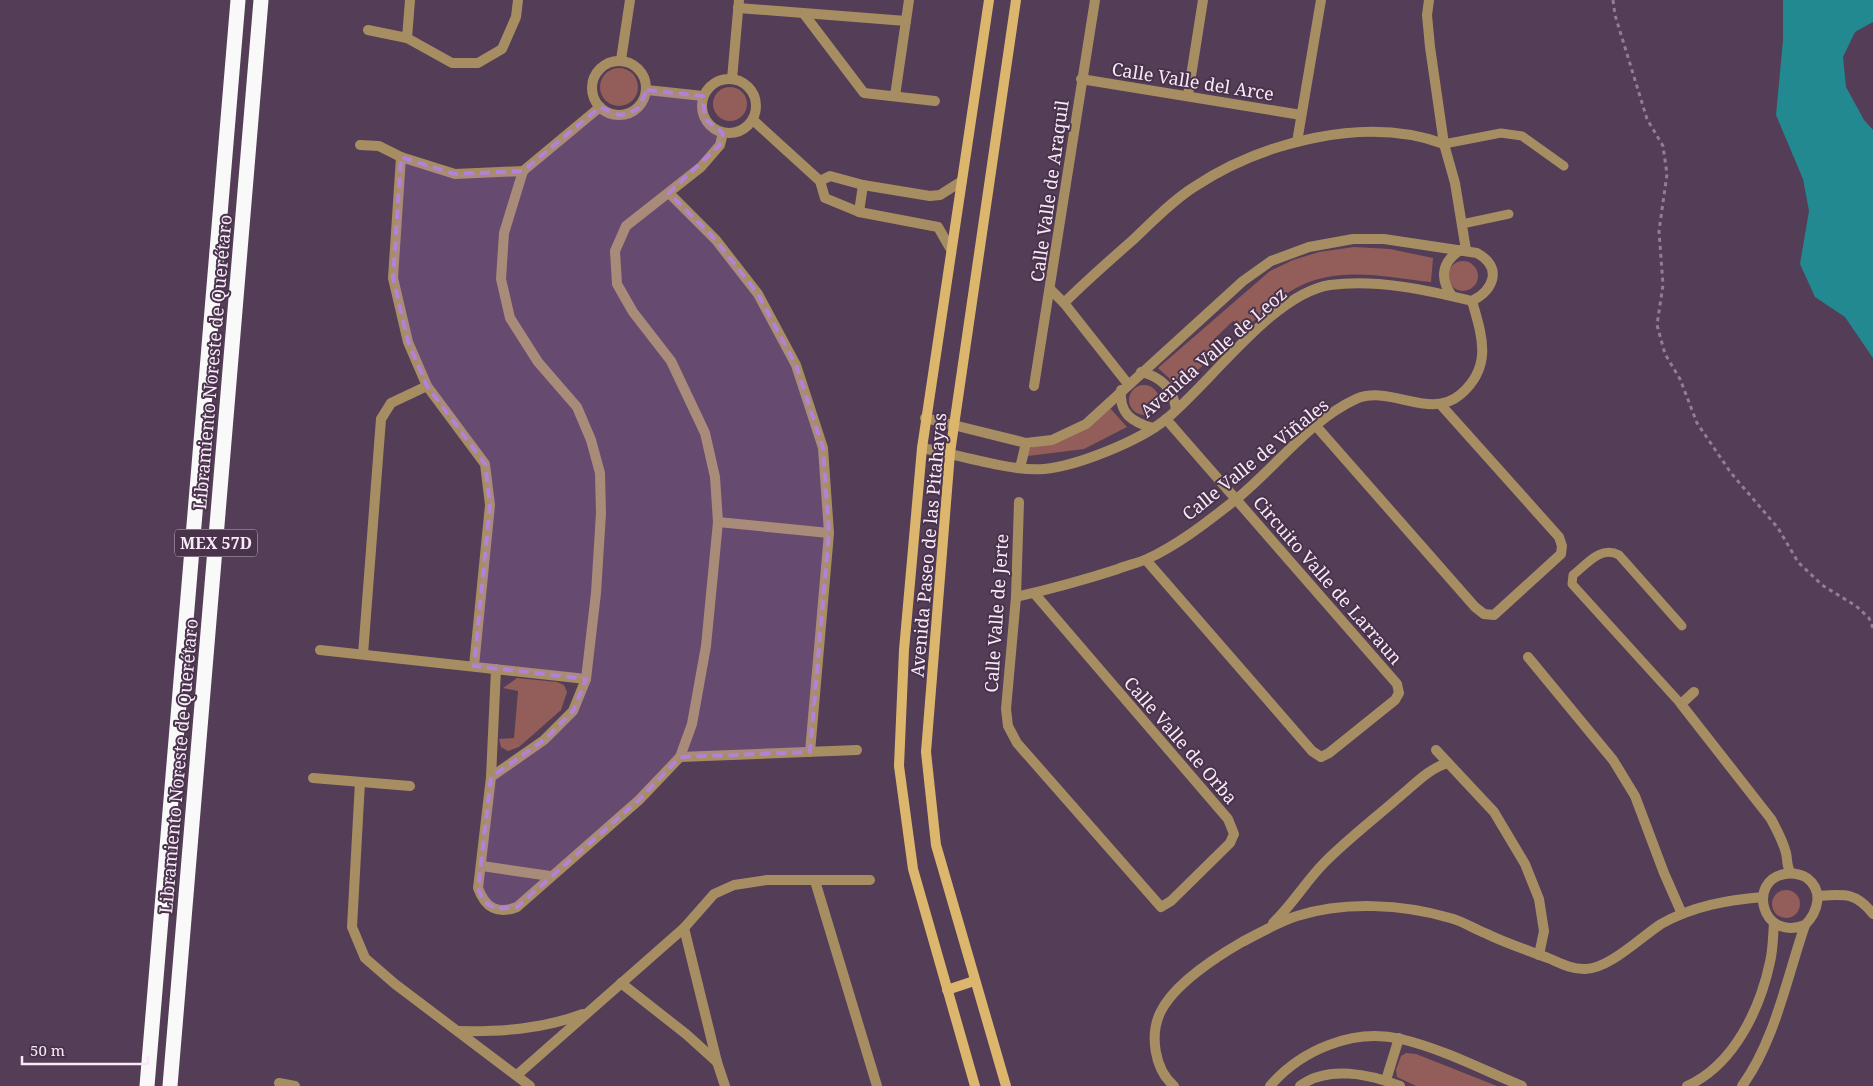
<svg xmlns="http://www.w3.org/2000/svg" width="1873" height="1086" viewBox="0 0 1873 1086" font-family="'Noto Serif',serif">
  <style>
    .green { fill: #935d5a }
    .water { fill: #238991 }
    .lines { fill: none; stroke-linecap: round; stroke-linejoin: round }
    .path { stroke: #927e93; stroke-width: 3; stroke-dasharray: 4 4; stroke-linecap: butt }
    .lane { stroke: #a68e62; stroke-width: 9 }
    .street { stroke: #a68e62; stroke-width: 10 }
    .secondary { stroke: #dcb66d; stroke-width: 10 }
    .highway { stroke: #f9f9f9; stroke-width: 15 }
    .marked { fill: #b381d9; fill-opacity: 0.2; stroke: #b381d9; stroke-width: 4; stroke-dasharray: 10 6; stroke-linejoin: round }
    .labels { text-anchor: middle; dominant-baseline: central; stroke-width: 4; stroke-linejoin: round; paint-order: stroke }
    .shield { fill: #49334b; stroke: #c3b2c4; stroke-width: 1 }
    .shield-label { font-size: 16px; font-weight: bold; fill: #f7e9f8 }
    .street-label { font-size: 18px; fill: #f7e9f8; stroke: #49334b }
  </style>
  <rect width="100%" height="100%" fill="#543d56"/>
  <g class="green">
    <circle cx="619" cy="87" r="19"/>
    <circle cx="730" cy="104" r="17"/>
    <path d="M1354,247L1390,249L1433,258L1431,282C1386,277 1338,265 1296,288C1277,298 1261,315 1245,329L1233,321L1213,340L1219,352L1174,390L1170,379L1158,368L1270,271L1293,260L1319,252Z"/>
    <circle cx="1463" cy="276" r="15"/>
    <circle cx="1144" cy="400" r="15"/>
    <polygon points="1110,408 1127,427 1084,449 1028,456 1027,450"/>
    <polygon points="517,678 557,682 564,685 567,692 561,710 519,747 508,751 501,747 499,739 514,738 518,691 503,688"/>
    <circle cx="1786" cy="904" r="14"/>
    <polygon points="1406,1053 1416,1054 1497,1086 1416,1086 1397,1077 1396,1070 1401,1056"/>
  </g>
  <polygon class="water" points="1783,0 1873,0 1873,22 1855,32 1843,57 1846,87 1864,120 1873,130 1873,358 1845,317 1815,297 1800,264 1809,211 1803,179 1776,115 1783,40"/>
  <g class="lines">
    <polyline class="path" points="1613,0 1615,15 1647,119 1663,146 1667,174 1659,231 1663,285 1657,325 1665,354 1680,379 1697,423 1731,473 1778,528 1798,562 1822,585 1856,606 1869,618 1873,628"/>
    <g class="lane">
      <polyline points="1444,144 1501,133 1522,136 1564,166"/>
      <polyline points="1462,224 1509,214"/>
      <path d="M1681,704L1572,584L1573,575C1587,564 1601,545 1619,555L1682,626"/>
    </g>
    <g class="street">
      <polyline points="1429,0 1427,15 1430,47 1444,144 1455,183 1466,250"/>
      <polyline points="738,8 906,21"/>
      <polyline points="804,14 864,93 935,101"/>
      <polyline points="368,30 407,38 452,63 478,63 502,49 516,17 518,0"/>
      <polyline points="407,38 410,0"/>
      <polyline points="621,60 630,0"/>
      <circle cx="619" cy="88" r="27"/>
      <circle cx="729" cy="106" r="27"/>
      <polyline points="732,79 739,0"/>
      <polyline points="1081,79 1301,115"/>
      <polyline points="647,90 703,96"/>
      <polyline points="1188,95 1203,0"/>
      <polyline points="895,96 909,0"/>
      <polyline points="753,120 820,181 825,198 859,212 938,227 950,248"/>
      <polyline points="1297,142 1321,0"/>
      <polyline points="360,145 379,146 401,157 455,174 523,171 600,107"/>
      <polyline points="401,157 393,278 408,342 427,386 485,464 490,505 474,666"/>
      <polyline points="820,181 830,176 863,185 930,196 940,195 962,181"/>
      <polyline points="669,193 716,240 758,294 796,365 823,448 829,533 810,752"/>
      <polyline points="859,212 863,185"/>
      <polyline points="1051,290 1064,303 1128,384"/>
      <path d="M1452,296C1439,278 1442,262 1460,250"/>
      <path d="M1064,303C1086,281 1110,260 1134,239C1153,221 1172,201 1194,187C1262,142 1366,115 1444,144"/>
      <path d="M1141,372C1162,377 1173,389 1176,409"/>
      <polyline points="1034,386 1095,0"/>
      <path d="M1121,390C1119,414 1132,422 1153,428"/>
      <path d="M925,418L1026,443L1052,440L1086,424L1243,281L1271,261L1309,247L1353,239H1384L1477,253C1502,267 1495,289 1472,301"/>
      <polyline points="1316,426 1475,607 1484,614 1494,615 1561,554 1562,546 1559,537 1441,405"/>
      <path d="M922,448C956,454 1011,472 1044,469C1077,466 1139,441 1165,420C1210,384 1272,294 1330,285C1377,279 1427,290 1472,301"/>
      <polyline points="1020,468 1026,443"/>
      <polyline points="1019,502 1016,597 1006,709 1008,726 1017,743 1161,907 1171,901 1230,843 1234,834 1228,819 1034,593"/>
      <polyline points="718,522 829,533"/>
      <polyline points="1146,560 1312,751 1321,757 1329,753 1395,700 1399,693 1397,684 1166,419"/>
      <path d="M1016,597C1051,589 1084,580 1118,569C1127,565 1138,563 1147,559C1178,545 1207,522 1234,501C1274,469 1310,420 1356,399C1390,384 1430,421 1461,394C1493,366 1482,336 1472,301"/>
      <polyline points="320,650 586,679"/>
      <polyline points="363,654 381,419 391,403 427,386"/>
      <polyline points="1528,657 1613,760 1635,796 1664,873 1682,914"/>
      <path d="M496,669L491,777L478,888C485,907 497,915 517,907L639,800L680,757L857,750"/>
      <path d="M1694,692L1681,704L1771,819C1777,830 1783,841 1786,853C1788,861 1786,866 1791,873"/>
      <polyline points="1436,750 1494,812 1525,864 1539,899 1544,931 1539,955"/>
      <polyline points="680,757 692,724 706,646 718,522 715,477 705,433 671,361 633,312 617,284 615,251 626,226 701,167 720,145 723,133"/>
      <polyline points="491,777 544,740 573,711 586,679 596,593 601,513 600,473 591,440 577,407 538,362 510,318 501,279 504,233 523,171"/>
      <polyline points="313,778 410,786"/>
      <polyline points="360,782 352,927 365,958 395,984 530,1086"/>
      <polyline points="482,866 550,876"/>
      <polyline points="815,881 877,1086"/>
      <path d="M1818,896C1844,894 1856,892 1873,914"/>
      <path d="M1273,923C1293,904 1306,881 1325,862C1348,839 1374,819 1398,798C1413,786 1429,768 1448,763"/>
      <polyline points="684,928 717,1062 725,1086"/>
      <polyline points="621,983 686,1034 717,1062"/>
      <path d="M458,1031C502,1032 542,1029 583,1014"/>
      <polyline points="517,1075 684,928 714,894 734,885 767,880 870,880"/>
      <polyline points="1386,1080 1399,1038"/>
      <polyline points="279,1083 295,1086"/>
      <path d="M1174,1086C1154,1069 1150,1035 1160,1013C1173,985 1216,957 1242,942C1260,933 1278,922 1297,916C1344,901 1403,904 1450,918C1462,921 1473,928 1485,933C1505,943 1527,950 1548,958C1560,963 1571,969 1584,969C1608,970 1641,937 1661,924C1693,906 1727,900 1763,897"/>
      <path d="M1270,1086C1301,1050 1353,1028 1401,1039C1443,1049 1483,1070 1522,1086"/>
      <path d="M1300,1086C1327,1065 1370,1074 1400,1086"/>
      <path d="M1687,1086C1734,1065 1760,1009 1770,962C1773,950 1773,936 1774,923"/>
      <path d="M1742,1086C1775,1041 1787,977 1805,925C1818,912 1824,891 1807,878C1800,874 1792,873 1785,874C1748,879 1760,942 1805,925"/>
    </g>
    <g class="secondary">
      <polyline points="947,990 974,981"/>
      <polyline points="975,1086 913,869 899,766 904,650 922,448 989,0"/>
      <polyline points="1006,1086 936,845 926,752 950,453 1016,0"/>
    </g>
    <g class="highway">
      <polyline points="147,1086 238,0"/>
      <polyline points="170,1086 261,0"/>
    </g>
  </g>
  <path class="marked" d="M647,90L703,96L705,119L723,133L720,145L669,193L716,240L758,294L796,365L823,448L829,533L810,752L680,757L639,800L517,907L496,909L483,901L478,888L491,777L544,740L573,711L586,679L474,666L490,505L485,464L427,386L408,342L393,278L401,157L455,174L523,171L600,107L619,115L630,113L638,108Z"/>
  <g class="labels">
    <rect class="shield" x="175" y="529.5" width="82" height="27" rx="4"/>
    <g class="shield-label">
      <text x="216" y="543">MEX 57D</text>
    </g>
    <g class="street-label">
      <text transform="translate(1193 81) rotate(9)">Calle Valle del Arce</text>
      <text transform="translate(1049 191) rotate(-82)">Calle Valle de Araquil</text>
      <text transform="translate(1213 352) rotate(-41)">Avenida Valle de Leoz</text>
      <text transform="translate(212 362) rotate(-85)">Libramiento Noreste de Querétaro</text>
      <text transform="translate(1255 459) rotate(-39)">Calle Valle de Viñales</text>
      <text transform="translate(928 545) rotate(-85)">Avenida Paseo de las Pitahayas</text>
      <text transform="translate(1328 580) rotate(49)">Circuito Valle de Larraun</text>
      <text transform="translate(996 613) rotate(-86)">Calle Valle de Jerte</text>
      <text transform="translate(1181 740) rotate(49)">Calle Valle de Orba</text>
      <text transform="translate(178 766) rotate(-85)">Libramiento Noreste de Querétaro</text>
    </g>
  </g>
  <path d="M22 1056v8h126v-8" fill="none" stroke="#f7e9f8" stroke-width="2.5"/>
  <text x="30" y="1056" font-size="15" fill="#f7e9f8" stroke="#49334b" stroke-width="4" paint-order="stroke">50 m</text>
</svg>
